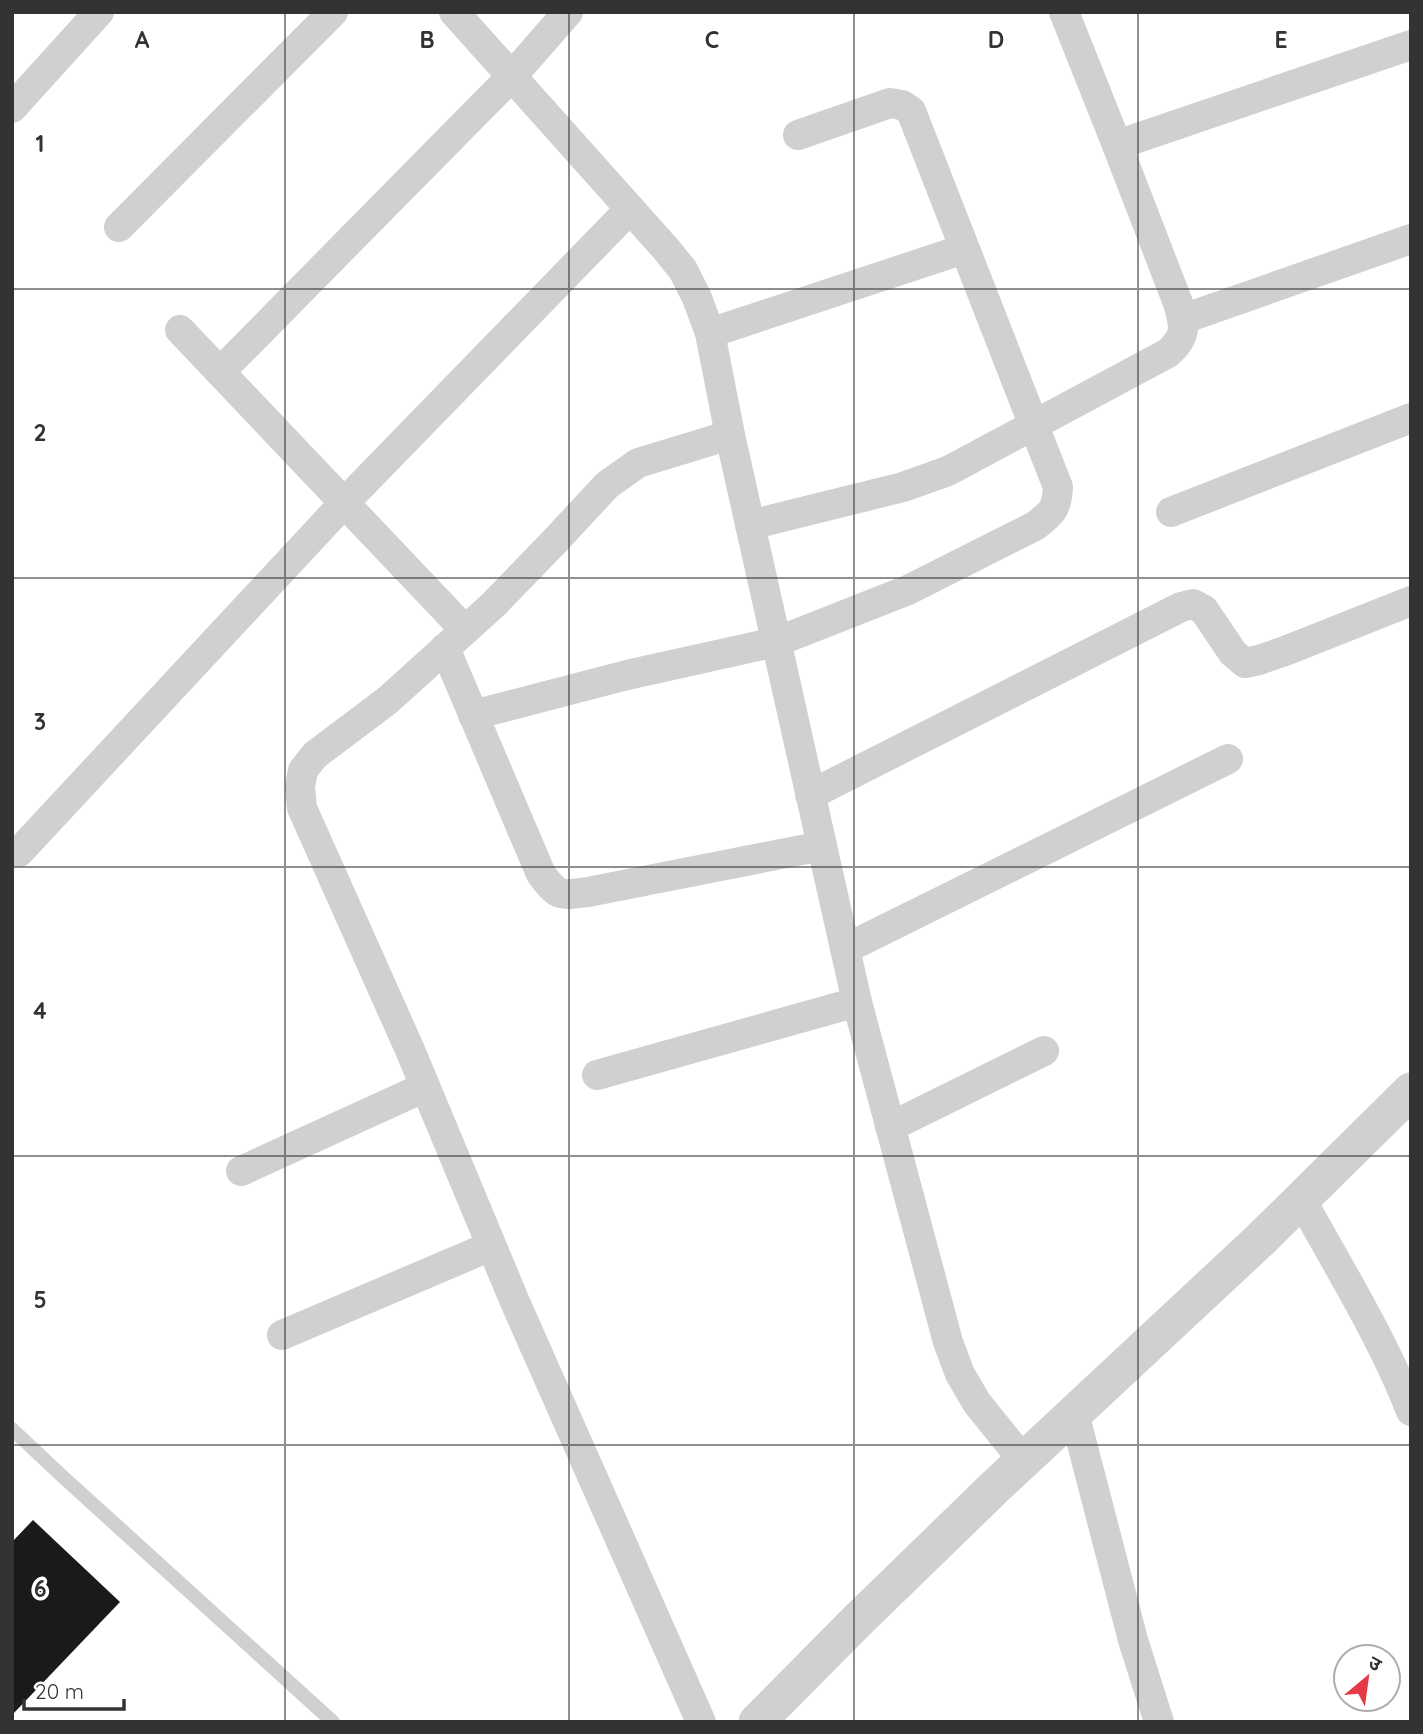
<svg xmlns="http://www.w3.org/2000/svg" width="1423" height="1734" viewBox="0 0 1423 1734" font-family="Quicksand,'Noto Sans Devanagari',sans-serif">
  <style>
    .building { fill: #1a1a1a }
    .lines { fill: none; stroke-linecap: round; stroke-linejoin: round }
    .service { stroke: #d0d0d0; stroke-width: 14 }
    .minor { stroke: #d0d0d0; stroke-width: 30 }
    .tertiary { stroke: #d0d0d0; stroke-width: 37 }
    .grid { fill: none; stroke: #333; stroke-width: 2; stroke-opacity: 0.55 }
    .grid-label { font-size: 23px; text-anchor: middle; font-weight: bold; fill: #333; stroke: #fff; stroke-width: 7; stroke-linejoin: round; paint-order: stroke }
  </style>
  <rect width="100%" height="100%" fill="#fff"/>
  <polygon class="building" points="33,1520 120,1602 12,1715 12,1542"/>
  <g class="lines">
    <polyline class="service" points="12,1429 62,1476 333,1722"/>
    <g class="minor">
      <polyline points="454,12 666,249 683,270 697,298 710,333 730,435 857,1002 948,1342 960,1374 977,1403 1023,1460"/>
      <polyline points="12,108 99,12"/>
      <polyline points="1117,145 1411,45"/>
      <polyline points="119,227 333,12"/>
      <polyline points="1183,319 1411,239"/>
      <polyline points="180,330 465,630"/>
      <polyline points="710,333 964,249"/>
      <polyline points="220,372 512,76 568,12"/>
      <polyline points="1171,512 1411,418"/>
      <path d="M750,525L903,487L948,471L1168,353C1187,336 1185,327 1178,303L1117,145L1064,12"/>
      <path d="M445,648L541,874C559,898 560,895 588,892L822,846"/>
      <path d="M473,715L627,675L776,642L908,590L1035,526C1052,513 1057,509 1058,487L911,111L902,105L890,103L798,135"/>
      <polyline points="810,795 1181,607 1193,604 1204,610 1233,653 1245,663 1259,660 1285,651 1411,601"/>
      <polyline points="19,852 345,502 630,209"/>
      <polyline points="845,949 1228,759"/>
      <polyline points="597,1075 857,1002"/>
      <polyline points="890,1127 1044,1051"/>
      <polyline points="241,1171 425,1087"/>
      <path d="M1301,1199C1339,1268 1383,1339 1411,1411"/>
      <polyline points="282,1335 491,1246"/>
      <polyline points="1074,1413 1133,1640 1159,1722"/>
      <polyline points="701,1722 515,1302 410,1050 302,808 300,787 303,770 315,755 388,700 494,604 555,541 607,485 638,463 730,435"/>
    </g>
    <polyline class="tertiary" points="757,1722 855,1623 995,1487 1260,1240 1411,1091"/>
  </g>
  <path class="grid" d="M285,12V1722M569,12V1722M854,12V1722M1138,12V1722M12,289H1411M12,578H1411M12,867H1411M12,1156H1411M12,1445H1411"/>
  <g class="grid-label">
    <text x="142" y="48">A</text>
    <text x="427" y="48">B</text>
    <text x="712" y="48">C</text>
    <text x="996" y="48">D</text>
    <text x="1281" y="48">E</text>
    <text x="40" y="152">1</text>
    <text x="40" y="441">2</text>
    <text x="40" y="730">3</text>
    <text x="40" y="1019">4</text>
    <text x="40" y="1308">5</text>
    <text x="40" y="1597">6</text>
  </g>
  <rect width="1423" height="1734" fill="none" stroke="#333333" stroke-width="28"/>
  <g transform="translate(1367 1678) rotate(29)"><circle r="33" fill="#ffffff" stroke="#adadad" stroke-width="2"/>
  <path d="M0-5L12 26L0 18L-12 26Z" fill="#e63946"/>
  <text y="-10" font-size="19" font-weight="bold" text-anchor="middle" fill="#333333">उ</text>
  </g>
  <path d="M24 1699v10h100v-10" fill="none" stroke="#333333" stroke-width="3.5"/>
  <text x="35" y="1699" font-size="21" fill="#333333" stroke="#ffffff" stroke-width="5" paint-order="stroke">20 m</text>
</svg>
